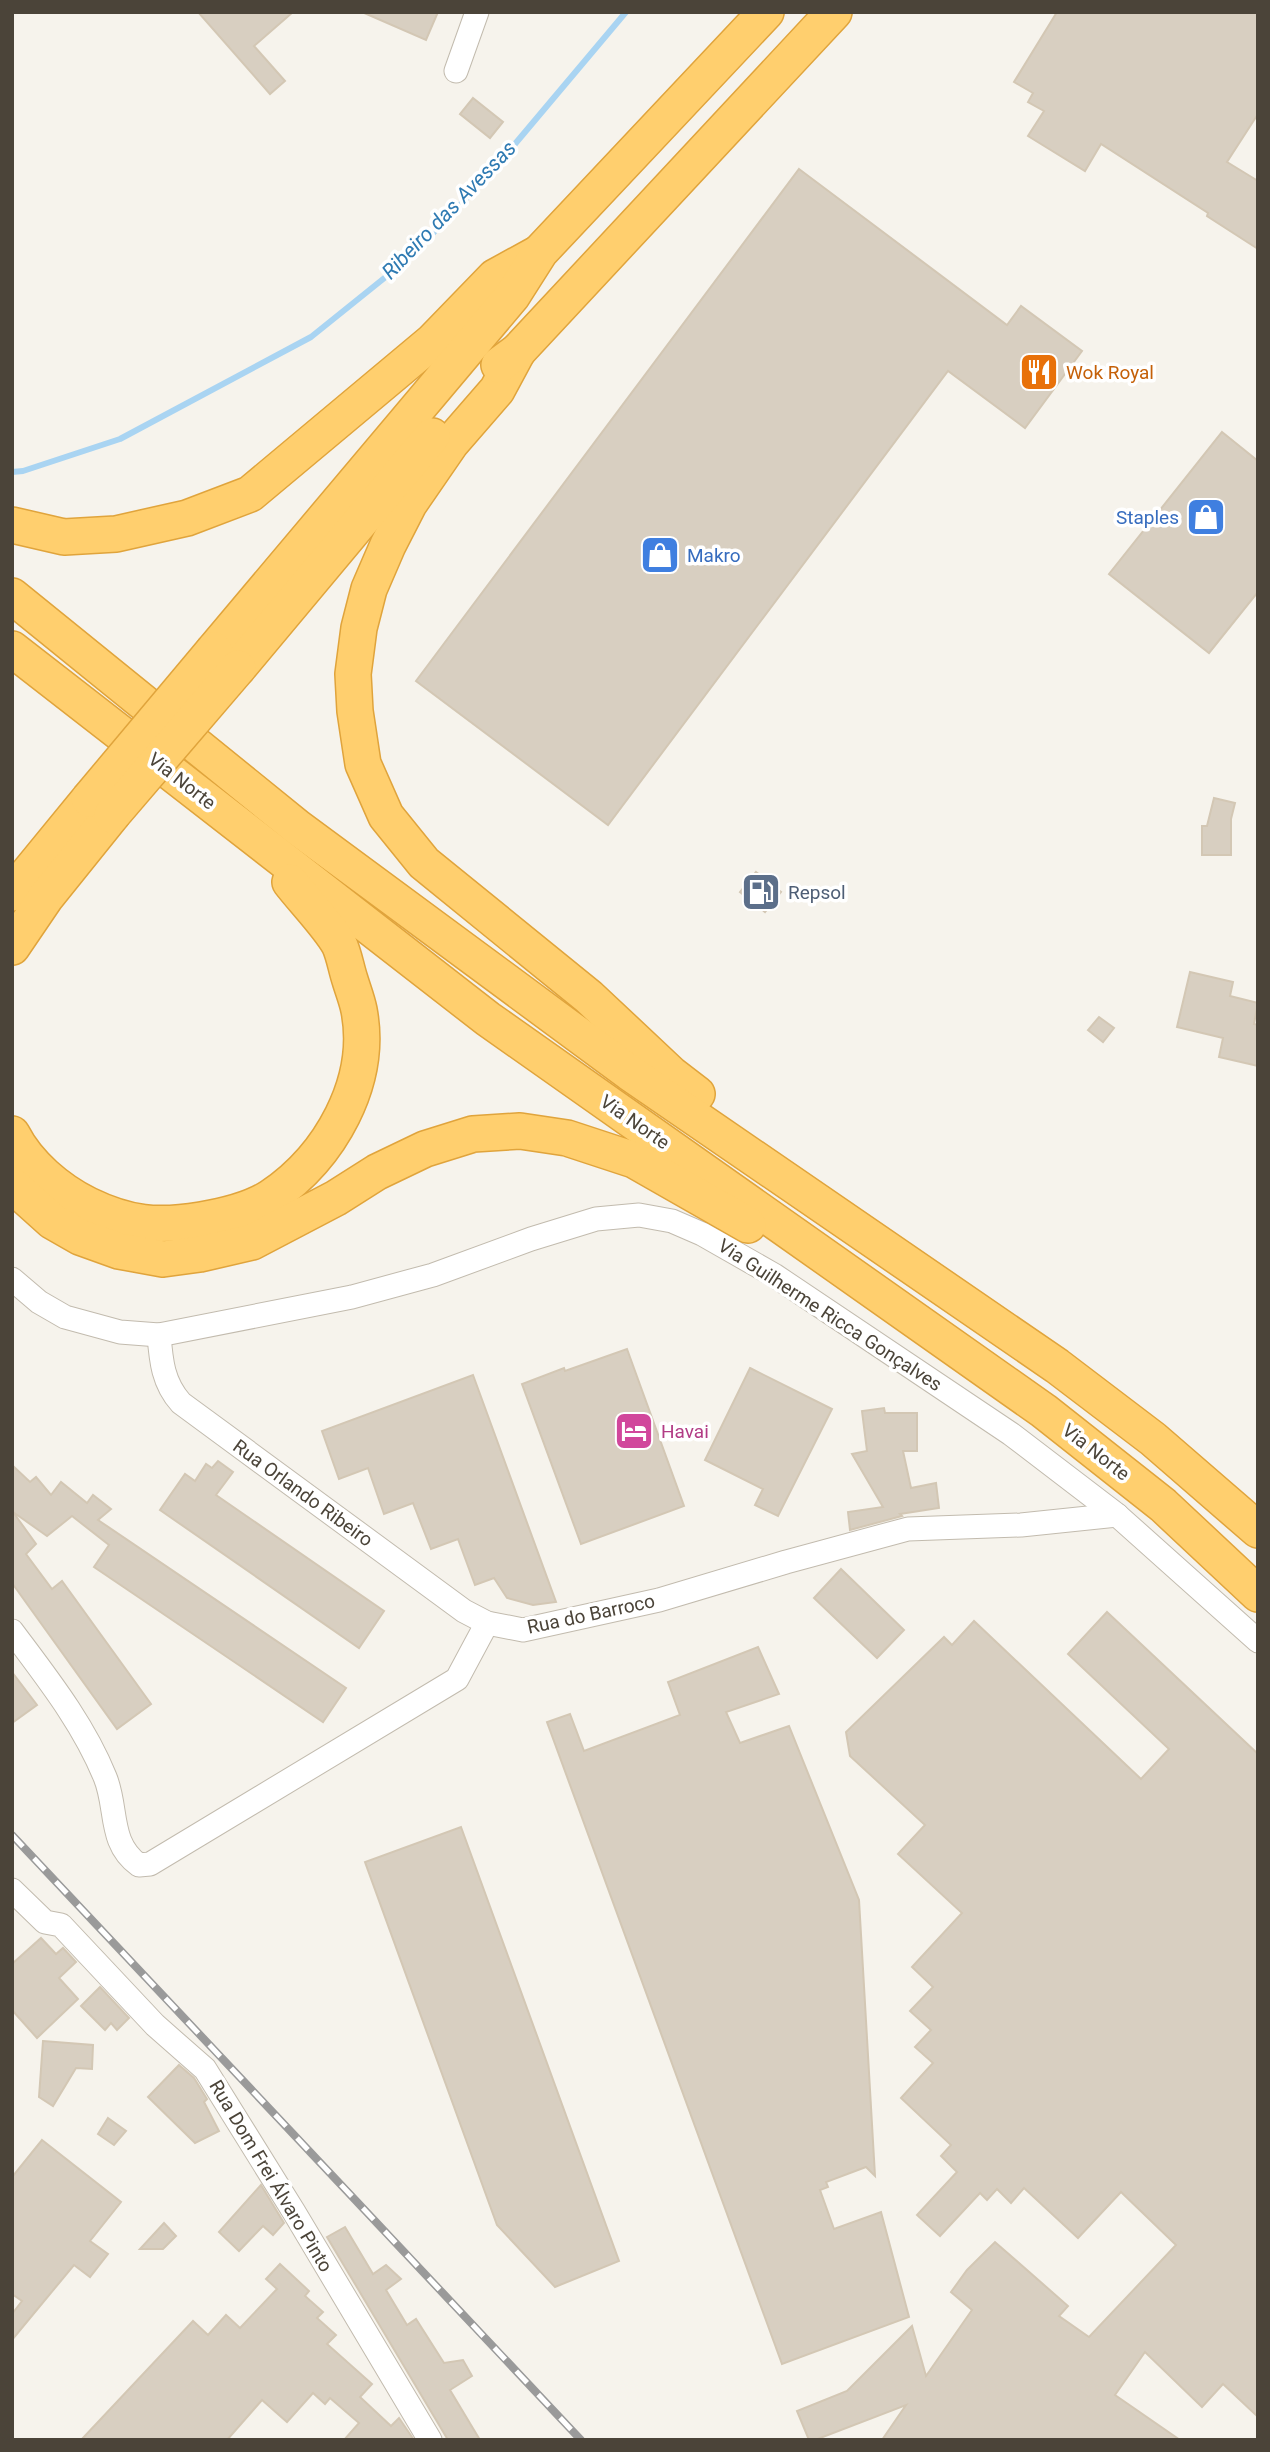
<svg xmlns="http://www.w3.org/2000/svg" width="1270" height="2452" viewBox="0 0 1270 2452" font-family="Roboto,sans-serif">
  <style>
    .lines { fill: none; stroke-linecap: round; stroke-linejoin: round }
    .stream { stroke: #a9d4f2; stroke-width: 6 }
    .building { fill: #d8cfc1; stroke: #d3c7b4; stroke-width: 2 }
    .minor-casing { stroke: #c2bbae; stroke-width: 25 }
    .highway-casing { stroke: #e0a43c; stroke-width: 38 }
    .minor { stroke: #fff; stroke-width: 23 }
    .highway { stroke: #ffcf6e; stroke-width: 35 }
    .rail-casing { stroke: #9a9a9a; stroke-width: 8 }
    .rail { stroke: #fff; stroke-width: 5; stroke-dasharray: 16; stroke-linecap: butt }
    .highway-bridge-casing { stroke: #e0a43c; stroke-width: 38; stroke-linecap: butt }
    .highway-bridge { stroke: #ffcf6e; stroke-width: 35 }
    .labels { text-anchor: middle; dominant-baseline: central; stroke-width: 7; stroke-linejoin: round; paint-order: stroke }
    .food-label { font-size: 19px; fill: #c56008; stroke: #fff; text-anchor: start }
    .shop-label { font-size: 19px; fill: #366cbe; stroke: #fff; text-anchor: end }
    .street-label { font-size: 19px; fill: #4b4439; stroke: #fff }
    .service-label { font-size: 19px; fill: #4e5e75; stroke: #fff; text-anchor: start }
    .hotel-label { font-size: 19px; fill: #b23c85; stroke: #fff; text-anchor: start }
    .water-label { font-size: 21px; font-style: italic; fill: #2e7ab2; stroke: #fff }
  </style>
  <rect width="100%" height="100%" fill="#f6f3ec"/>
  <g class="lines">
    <polyline class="stream" points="12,472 23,471 120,439 311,337 408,259 488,176 626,12"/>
  </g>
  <g class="building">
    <polygon points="198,12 293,12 254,46 285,81 270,94"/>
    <polygon points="362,12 438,12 426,40"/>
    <polygon points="1057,12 1258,12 1258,114 1227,162 1258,181 1258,249 1207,216 1208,213 1101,144 1085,171 1028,136 1044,111 1028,102 1033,93 1014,82"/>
    <polygon points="473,98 503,122 490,138 460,114"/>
    <polygon points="799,169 1007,325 1021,306 1082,351 1025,428 948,371 608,825 416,681"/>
    <polygon points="1222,432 1258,461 1258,592 1209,653 1109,574"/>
    <polygon points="1214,798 1235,803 1231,819 1231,855 1202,855 1202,826 1207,826"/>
    <polygon points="756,872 781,892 765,912 740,892"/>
    <polygon points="1190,972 1233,982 1230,996 1258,1003 1254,1024 1258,1025 1258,1066 1219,1057 1223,1038 1177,1027"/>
    <polygon points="1099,1017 1114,1028 1103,1042 1088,1030"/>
    <polygon points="627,1349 684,1506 581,1544 522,1384 564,1368 565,1371"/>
    <polygon points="750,1368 832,1409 778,1516 755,1505 763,1489 705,1460"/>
    <polygon points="473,1375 556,1602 533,1605 507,1598 494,1578 475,1585 458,1539 431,1549 413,1503 384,1514 368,1468 339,1479 322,1431"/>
    <polygon points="884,1408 885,1413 917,1413 917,1451 903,1451 911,1488 936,1483 939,1508 900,1514 902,1516 850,1530 848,1512 883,1507 852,1454 867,1451 862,1411"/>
    <polygon points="218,1461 233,1472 216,1495 384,1611 359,1648 160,1510 185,1474 195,1481 206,1464 212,1468"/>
    <polygon points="12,1465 30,1482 36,1477 51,1495 61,1482 87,1503 93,1495 111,1509 98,1520 346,1688 323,1722 94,1567 109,1545 72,1516 47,1536 13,1512 36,1544 26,1554 52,1589 62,1581 151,1704 117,1729 12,1583"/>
    <polygon points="841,1569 904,1630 877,1658 814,1598"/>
    <polygon points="1107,1612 1258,1754 1258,2417 1223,2384 1202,2407 1145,2352 1115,2395 1180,2440 882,2440 906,2405 815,2440 809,2440 797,2411 847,2391 912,2326 926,2376 972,2310 951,2292 967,2270 995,2242 1068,2306 1059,2316 1089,2337 1176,2245 1121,2192 1078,2238 1024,2188 1011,2203 997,2189 987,2200 980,2193 940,2236 917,2215 957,2172 941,2156 951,2145 901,2098 933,2063 915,2047 931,2030 910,2011 933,1987 912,1967 962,1913 898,1854 925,1825 850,1756 846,1732 944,1637 952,1645 974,1621 1141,1779 1169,1749 1068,1654"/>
    <polygon points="758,1647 779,1694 726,1712 740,1743 789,1726 859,1900 875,2176 866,2167 826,2182 828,2187 820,2190 834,2229 881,2212 909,2317 782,2364 547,1722 570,1714 584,1751 680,1715 668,1682"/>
    <polygon points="12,1672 37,1705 12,1723"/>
    <polygon points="461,1827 619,2261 555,2287 497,2225 365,1862"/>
    <polygon points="41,1938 56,1954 63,1948 76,1962 59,1978 78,1999 37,2038 12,2010 12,1964"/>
    <polygon points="100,1987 129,2018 117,2030 111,2023 105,2030 81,2006"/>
    <polygon points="43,2041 93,2045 92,2069 76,2068 53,2106 39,2097"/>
    <polygon points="179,2065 194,2078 207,2099 204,2102 219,2131 195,2143 148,2097"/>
    <polygon points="108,2118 126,2131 114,2145 98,2134"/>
    <polygon points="42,2140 121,2202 90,2241 108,2254 90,2277 74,2265 12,2340 12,2314 22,2301 12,2294 12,2177"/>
    <polygon points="261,2185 284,2223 273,2235 263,2226 239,2251 219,2232"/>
    <polygon points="164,2223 176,2236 163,2249 140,2249"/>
    <polygon points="345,2227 373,2274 386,2265 401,2279 386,2290 407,2325 416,2319 444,2363 463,2360 472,2376 450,2390 480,2440 448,2440 327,2237"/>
    <polygon points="280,2264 309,2291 305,2296 323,2312 317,2318 336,2335 327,2344 372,2384 360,2397 391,2426 399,2418 414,2440 344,2440 359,2423 330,2398 325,2404 313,2393 287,2422 262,2400 227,2440 81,2440 193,2321 208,2335 226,2315 240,2328 277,2289 266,2279"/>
  </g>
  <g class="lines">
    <g class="minor-casing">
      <g id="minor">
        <polyline points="456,71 477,12"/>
        <polyline points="12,1279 39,1302 65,1317 120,1332 159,1335 352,1297 433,1275 531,1239 596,1219 639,1215 672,1221 702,1234 774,1275 1011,1434 1117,1515 1258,1641"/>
        <path d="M159,1335C161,1361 163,1383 181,1403L464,1611L487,1623L523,1630L659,1600L786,1562L908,1529L1021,1525L1117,1515"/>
        <path d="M12,1631C47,1678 83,1723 105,1777C118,1808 108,1843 139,1865L150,1864L457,1679L487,1623"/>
        <polyline points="12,1890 45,1922 61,1925 155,2025 205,2069 294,2212 430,2440"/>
      </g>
    </g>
    <g class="highway-casing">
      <g id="highway">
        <polyline points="518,351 497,390 451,443 409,504 388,545 369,589 359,628 353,674 355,711 363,764 386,816 424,863 589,997 671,1074 697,1094"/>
        <polyline points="499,365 518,351 834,12"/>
        <polyline points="12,525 64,537 116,534 187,518 250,494 433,341 495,277 537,254"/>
        <polyline points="12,596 297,827 630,1073 1057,1366 1153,1439 1258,1530"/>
        <polyline points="12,649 488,1019 1044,1411 1163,1505 1258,1594"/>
        <polyline points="214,650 512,296 540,252 766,12"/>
        <polyline points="238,668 432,436"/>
        <polyline points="12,893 89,799"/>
        <polyline points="12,947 46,897 112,815"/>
        <path d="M12,1134C28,1165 58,1190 88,1205C129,1225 158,1227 201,1220C225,1216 251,1210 271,1197C330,1157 373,1082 359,1010C357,1000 353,990 350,980C346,968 344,954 339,944C329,926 303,899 290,882"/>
        <polyline points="12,1185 52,1221 80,1237 119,1251 163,1259 200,1254 252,1242 336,1198 377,1172 425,1149 473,1134 520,1131 567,1138 634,1160 748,1225"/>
      </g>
    </g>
    <use href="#minor" class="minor"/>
    <use href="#highway" class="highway"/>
    <g class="rail-casing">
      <polyline id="rail" points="12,1835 581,2440"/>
    </g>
    <use href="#rail" class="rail"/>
    <g class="highway-bridge-casing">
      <g id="highway-bridge">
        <polyline points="89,799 214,650"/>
        <polyline points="112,815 238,668"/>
      </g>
    </g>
    <use href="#highway-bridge" class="highway-bridge"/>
  </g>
  <defs>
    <g id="restaurant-square" transform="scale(2.0125)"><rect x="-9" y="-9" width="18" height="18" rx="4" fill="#e8710a" stroke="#fff"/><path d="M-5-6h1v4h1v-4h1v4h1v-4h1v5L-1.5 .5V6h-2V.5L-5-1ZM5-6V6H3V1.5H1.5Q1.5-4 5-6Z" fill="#fff"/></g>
    <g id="shop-square" transform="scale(2.0125)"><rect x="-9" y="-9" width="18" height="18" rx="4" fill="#3f7fe0" stroke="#fff"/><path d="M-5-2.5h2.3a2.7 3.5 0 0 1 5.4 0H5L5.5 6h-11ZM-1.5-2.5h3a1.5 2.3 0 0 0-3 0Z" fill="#fff"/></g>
    <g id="fuel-square" transform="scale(2.0125)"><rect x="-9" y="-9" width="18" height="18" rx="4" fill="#5c6f8a" stroke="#fff"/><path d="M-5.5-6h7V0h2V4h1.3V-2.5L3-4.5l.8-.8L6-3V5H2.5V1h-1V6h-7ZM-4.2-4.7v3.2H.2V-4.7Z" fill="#fff"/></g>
    <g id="hotel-square" transform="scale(2.0125)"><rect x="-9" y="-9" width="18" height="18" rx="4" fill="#d1479c" stroke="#fff"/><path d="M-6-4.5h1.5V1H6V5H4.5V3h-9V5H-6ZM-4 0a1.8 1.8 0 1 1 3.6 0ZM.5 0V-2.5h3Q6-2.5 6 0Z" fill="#fff"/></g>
  </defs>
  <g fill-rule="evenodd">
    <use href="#restaurant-square" x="1039" y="372"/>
    <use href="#shop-square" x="1206" y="517"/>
    <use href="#shop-square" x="660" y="555"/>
    <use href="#fuel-square" x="761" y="892"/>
    <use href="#hotel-square" x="634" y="1431"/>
  </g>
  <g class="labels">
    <g class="food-label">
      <text x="1066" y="372">Wok Royal</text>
    </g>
    <g class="shop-label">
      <text x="1179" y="517">Staples</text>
      <text x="687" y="555" text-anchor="start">Makro</text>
    </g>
    <g class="street-label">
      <text transform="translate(182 781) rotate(38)">Via Norte</text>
      <text transform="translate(635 1122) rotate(35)">Via Norte</text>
      <text transform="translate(830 1315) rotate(33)">Via Guilherme Ricca Gonçalves</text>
      <text transform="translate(1096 1452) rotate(38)">Via Norte</text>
      <text transform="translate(303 1493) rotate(36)">Rua Orlando Ribeiro</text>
      <text transform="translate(591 1614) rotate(-12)">Rua do Barroco</text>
      <text transform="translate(271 2176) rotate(59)">Rua Dom Frei Álvaro Pinto</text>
    </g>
    <g class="service-label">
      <text x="788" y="892">Repsol</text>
    </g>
    <g class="hotel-label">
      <text x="661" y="1431">Havai</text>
    </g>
    <g class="water-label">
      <text transform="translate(449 210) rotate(-46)">Ribeiro das Avessas</text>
    </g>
  </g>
  <rect width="1270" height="2452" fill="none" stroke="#4b4439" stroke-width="28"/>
</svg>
